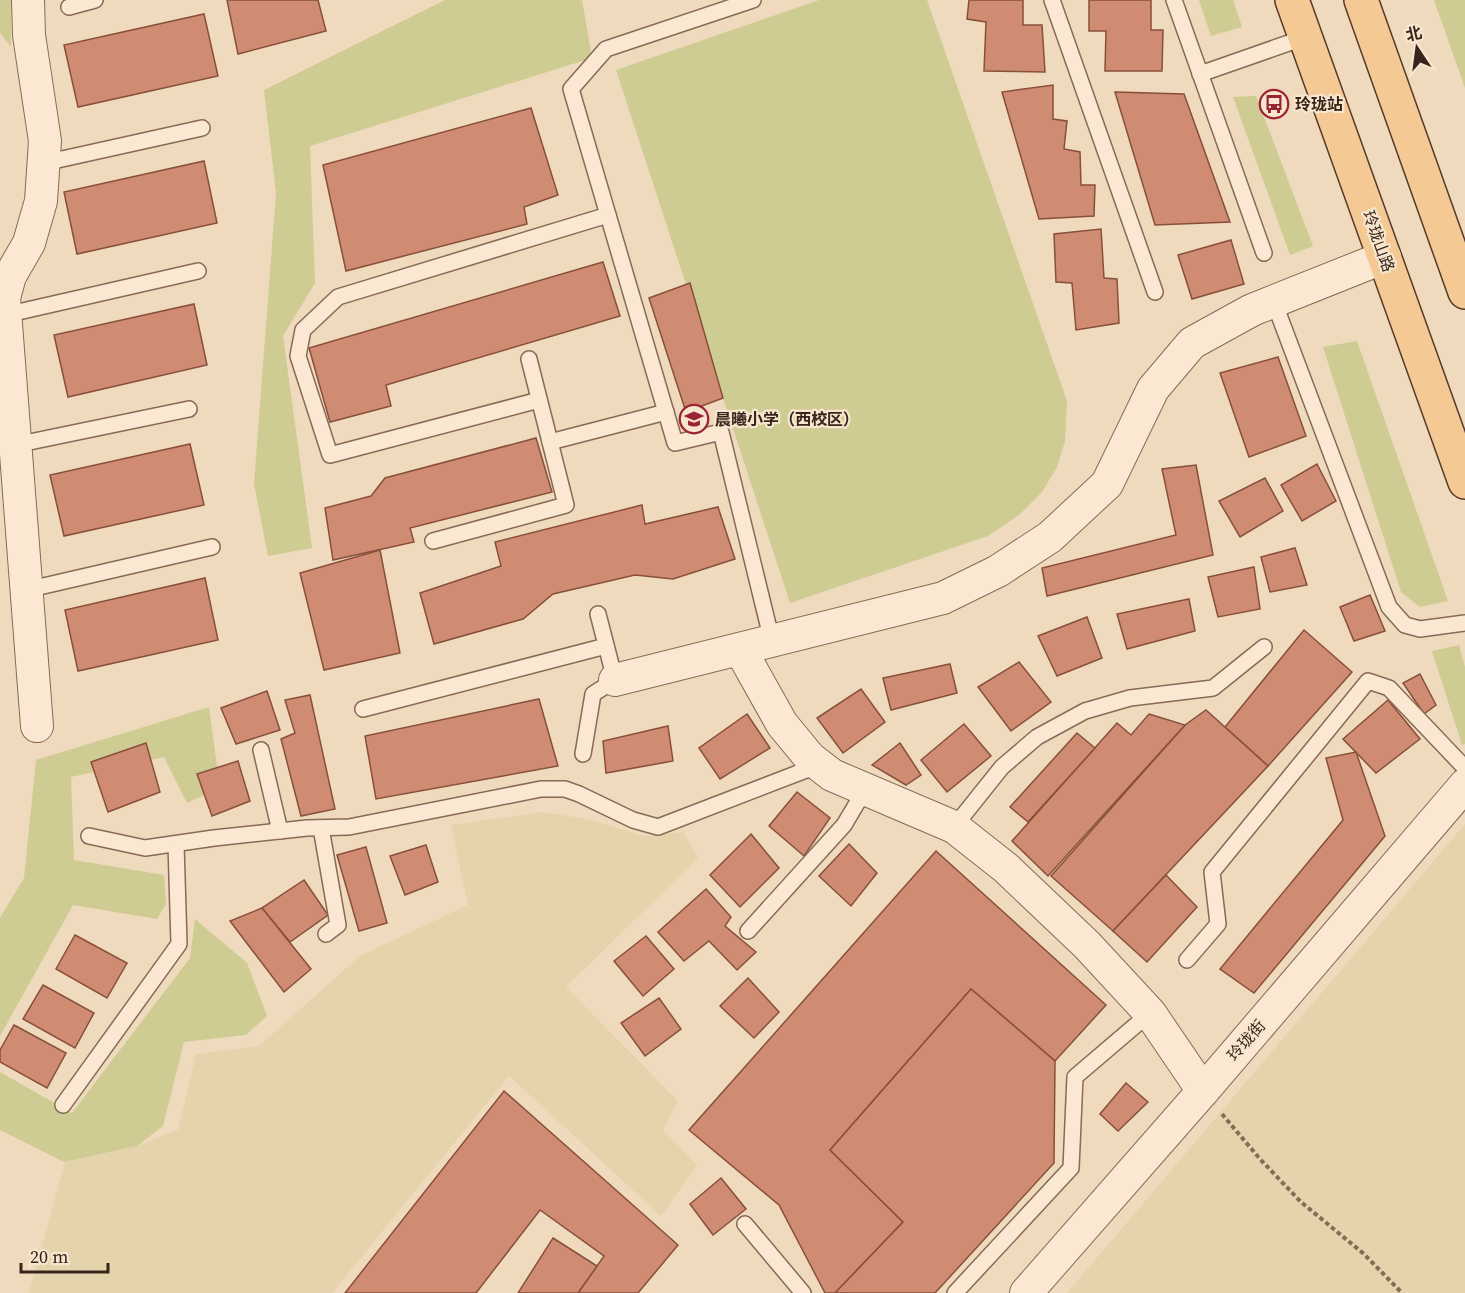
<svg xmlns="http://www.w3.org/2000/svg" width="1465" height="1293" viewBox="0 0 1465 1293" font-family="'Source Serif 4','Noto Sans SC',serif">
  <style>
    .farmland { fill: #e5d4ab }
    .green { fill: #cecc92 }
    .building { fill: #cf8c72; stroke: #884f3b; stroke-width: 1.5 }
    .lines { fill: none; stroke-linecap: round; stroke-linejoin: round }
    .service-casing { stroke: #886a56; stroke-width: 18 }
    .minor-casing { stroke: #886a56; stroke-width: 34 }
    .primary-casing { stroke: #56392b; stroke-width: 36 }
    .path { stroke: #886a56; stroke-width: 4; stroke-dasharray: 4.5 3; stroke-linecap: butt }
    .service { stroke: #fae8d2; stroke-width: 15 }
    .minor { stroke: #fae8d2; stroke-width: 32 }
    .primary { stroke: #f5c994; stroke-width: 33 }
    .labels { text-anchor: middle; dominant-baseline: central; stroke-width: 4.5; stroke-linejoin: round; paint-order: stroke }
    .poi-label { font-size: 16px; font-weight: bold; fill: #37251c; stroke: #f7e5ce; text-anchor: start }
    .street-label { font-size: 16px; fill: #37251c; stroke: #f7e5ce }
  </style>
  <rect width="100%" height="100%" fill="#efdabe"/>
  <g class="farmland">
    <polygon points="543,812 587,819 644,836 683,832 698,858 566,987 678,1101 663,1130 697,1165 661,1216 509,1076 332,1293 29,1293 65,1162 137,1146 178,1130 196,1054 259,1046 360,956 468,905 451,825"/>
    <polygon points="1465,824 1465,1293 1067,1293"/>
  </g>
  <g class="green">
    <polygon points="0,0 11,0 11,47 0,33"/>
    <polygon points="445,0 582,0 592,58 310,146 315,283 283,336 312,548 268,556 254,484 276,193 264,90"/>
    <polygon points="819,0 927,0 1067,401 1065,441 1057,467 1042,492 1019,515 988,536 790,603 616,70"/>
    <polygon points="1199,0 1233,0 1242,27 1211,36"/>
    <polygon points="1434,0 1465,0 1465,88"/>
    <polygon points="1256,96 1313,246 1290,255 1233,97"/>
    <polygon points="1357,341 1448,601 1420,607 1401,592 1323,347"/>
    <polygon points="1459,645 1465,667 1465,744 1462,745 1432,651"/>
    <polygon points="209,707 220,788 187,803 164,757 71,777 74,860 164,875 166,904 157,919 73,905 0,1036 0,918 24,878 36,760"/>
    <polygon points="195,919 247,963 267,1016 246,1035 184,1042 163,1126 137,1146 64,1162 0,1130 0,1072 72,1113 190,958"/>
  </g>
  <g class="building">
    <polygon points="227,0 318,0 326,31 238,54"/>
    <polygon points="969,0 1023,0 1023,25 1042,25 1045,72 984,71 986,22 967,19"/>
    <polygon points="1089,0 1151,0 1151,30 1163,30 1162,71 1105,71 1106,31 1089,31"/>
    <polygon points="204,14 218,76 78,107 64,45"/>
    <polygon points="1053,85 1053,119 1067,121 1064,149 1080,152 1081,185 1095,185 1094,216 1039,219 1002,92"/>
    <polygon points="1115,92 1184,94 1230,222 1155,225"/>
    <polygon points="531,108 558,195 524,207 527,224 346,271 323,165"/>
    <polygon points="204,161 217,223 77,254 64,192"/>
    <polygon points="1101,229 1104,278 1117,279 1119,323 1076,330 1072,283 1056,282 1054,234"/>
    <polygon points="1231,240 1244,284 1192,299 1178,255"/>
    <polygon points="603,262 620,316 386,385 391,406 330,422 309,348"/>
    <polygon points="690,283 723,398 686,412 649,298"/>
    <polygon points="194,304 207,365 68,397 54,335"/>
    <polygon points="1278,357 1306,436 1249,457 1220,373"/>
    <polygon points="536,438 552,492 410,528 414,542 333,560 325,508 371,496 385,478"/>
    <polygon points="190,444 204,505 64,536 50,475"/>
    <polygon points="1317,464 1336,501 1302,521 1281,485"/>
    <polygon points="1196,465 1213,555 1047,596 1042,568 1176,535 1162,469"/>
    <polygon points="1265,478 1283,511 1240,537 1219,501"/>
    <polygon points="642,505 645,524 718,507 735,559 673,579 635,575 553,594 523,619 434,644 420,593 501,566 495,542"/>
    <polygon points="1295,548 1307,585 1270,592 1261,557"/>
    <polygon points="380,550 400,653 324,670 300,573"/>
    <polygon points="1254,567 1260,609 1218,617 1208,577"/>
    <polygon points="205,578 218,640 78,671 65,610"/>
    <polygon points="1370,595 1385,631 1354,641 1340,607"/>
    <polygon points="1189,599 1195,631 1127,649 1117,614"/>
    <polygon points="1087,617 1102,658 1057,676 1038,636"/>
    <polygon points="1304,630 1352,672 1268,766 1225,727"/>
    <polygon points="1019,662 1051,702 1011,731 978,687"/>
    <polygon points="950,664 957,693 891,710 883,678"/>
    <polygon points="1420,674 1436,705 1424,714 1403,683"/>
    <polygon points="861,689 885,722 843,753 817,718"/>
    <polygon points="267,691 280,730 236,744 221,708"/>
    <polygon points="310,695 335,809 301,816 281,739 295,733 285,700"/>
    <polygon points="539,699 558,766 376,799 365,736"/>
    <polygon points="1388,700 1420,739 1376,773 1343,739"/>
    <polygon points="1206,710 1268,766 1113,931 1051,876 1185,725"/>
    <polygon points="747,714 770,748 720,779 699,748"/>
    <polygon points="1149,714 1185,725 1048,876 1012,841 1117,723 1131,735"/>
    <polygon points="964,724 991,756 947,792 921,760"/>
    <polygon points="668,726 673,761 606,773 603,741"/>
    <polygon points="1077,733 1095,748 1028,822 1010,807"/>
    <polygon points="146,743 160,792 108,812 91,762"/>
    <polygon points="900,743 921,775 906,785 872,765"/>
    <polygon points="1356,752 1385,836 1254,993 1220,969 1343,820 1326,758"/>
    <polygon points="238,761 250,801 212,816 197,774"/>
    <polygon points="797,792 830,818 804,856 769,826"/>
    <polygon points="751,834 779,868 740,907 710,875"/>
    <polygon points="849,844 877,873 851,906 819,876"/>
    <polygon points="426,845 438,882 405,895 390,856"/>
    <polygon points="366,847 387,923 359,931 337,855"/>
    <polygon points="936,851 1106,1005 1055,1061 971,989 830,1150 903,1222 835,1293 825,1293 779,1205 689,1130"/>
    <polygon points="1166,875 1197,907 1147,962 1113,931"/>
    <polygon points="304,880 328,915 290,942 262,908"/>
    <polygon points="706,889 731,917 725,926 756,952 737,970 709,941 684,961 658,932"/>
    <polygon points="262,908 311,969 284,992 230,921"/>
    <polygon points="75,935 127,963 107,998 56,969"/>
    <polygon points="646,936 674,969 643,996 614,961"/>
    <polygon points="748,978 779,1012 754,1038 720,1006"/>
    <polygon points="43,985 94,1013 75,1048 23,1019"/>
    <polygon points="971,989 1055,1061 1054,1163 935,1293 835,1293 903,1222 830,1150"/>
    <polygon points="659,998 681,1029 645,1056 621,1023"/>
    <polygon points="14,1025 66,1053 47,1088 0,1062 0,1050"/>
    <polygon points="1126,1083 1148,1102 1118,1131 1100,1114"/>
    <polygon points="504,1091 678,1245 638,1293 578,1293 604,1256 540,1210 476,1293 345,1293"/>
    <polygon points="721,1178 746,1209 713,1235 690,1204"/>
    <polygon points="553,1238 597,1266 578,1293 518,1293"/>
  </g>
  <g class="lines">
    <g class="service-casing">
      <g id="service">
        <polyline points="753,0 606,49 571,89 675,443 721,432 772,641"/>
        <polyline points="1052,0 1155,292"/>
        <polyline points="1174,0 1264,253"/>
        <polyline points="69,7 95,0"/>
        <polyline points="1200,74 1306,37"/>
        <polyline points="44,163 202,128"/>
        <polyline points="1274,302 1389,607 1405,625 1420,629 1465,623"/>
        <polyline points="5,315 198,271"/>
        <polyline points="539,400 330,455 298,356 303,330 338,297 608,215"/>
        <polyline points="550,442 666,412"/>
        <polyline points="15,445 189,409"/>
        <polyline points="433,541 566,505 529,359"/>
        <polyline points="26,590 212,547"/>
        <polyline points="363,709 606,646"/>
        <polyline points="261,750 280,831"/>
        <polyline points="583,754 593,694 615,680 598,614"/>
        <polyline points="954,827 1002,767 1037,737 1085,711 1130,698 1213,688 1264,647"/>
        <polyline points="321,828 338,925 326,934"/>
        <polyline points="89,836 145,848 214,838 307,828 349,827 541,789 565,789 579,794 633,820 658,827 819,765"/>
        <polyline points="748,931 844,825 866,788"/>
        <polyline points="1187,960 1218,924 1212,872 1368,681 1389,688 1465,768"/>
        <polyline points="63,1105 179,944 176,844"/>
        <polyline points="745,1224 803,1293"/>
        <polyline points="955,1293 1071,1168 1075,1077 1150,1013"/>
      </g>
    </g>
    <g class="minor-casing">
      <g id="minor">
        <polyline points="28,0 29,35 45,141 41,201 29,243 10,276 4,298 37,726"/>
        <polyline points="740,649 782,724 810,758 832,775 954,827 1006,868 1087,945 1150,1013 1203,1091"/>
        <polyline points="615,680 943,598 998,571 1050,537 1107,484 1153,389 1192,343 1252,310 1385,257"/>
        <polyline points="1026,1293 1203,1091 1465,785"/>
      </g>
    </g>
    <g class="primary-casing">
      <g id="primary">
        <polyline points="1292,0 1465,482"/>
        <polyline points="1361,0 1465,292"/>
      </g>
    </g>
    <polyline class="path" points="1222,1114 1260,1159 1301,1202 1364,1254 1402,1293"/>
    <use href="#service" class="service"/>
    <use href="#minor" class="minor"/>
    <use href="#primary" class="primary"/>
  </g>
  <defs>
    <g id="bus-ring" transform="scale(1.5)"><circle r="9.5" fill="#f7e5ce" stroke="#9a2435" stroke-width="1.5"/><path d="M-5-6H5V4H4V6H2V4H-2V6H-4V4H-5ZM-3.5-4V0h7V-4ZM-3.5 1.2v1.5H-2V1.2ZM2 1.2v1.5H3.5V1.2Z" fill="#9a2435"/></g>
    <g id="school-ring" transform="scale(1.5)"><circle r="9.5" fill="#f7e5ce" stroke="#9a2435" stroke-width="1.5"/><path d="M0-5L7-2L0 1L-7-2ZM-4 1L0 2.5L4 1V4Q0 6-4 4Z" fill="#9a2435"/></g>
  </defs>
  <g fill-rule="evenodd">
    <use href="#bus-ring" x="1274" y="104"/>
    <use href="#school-ring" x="694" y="419"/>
  </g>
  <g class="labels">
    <g class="poi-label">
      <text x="1295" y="104">玲珑站</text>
      <text x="715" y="419">晨曦小学（西校区）</text>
    </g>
    <g class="street-label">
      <text transform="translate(1379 241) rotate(70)">玲珑山路</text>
      <text transform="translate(1246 1040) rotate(-49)">玲珑街</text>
    </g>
  </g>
  <g transform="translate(1417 48) rotate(347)" stroke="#f7e5ce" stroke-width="4.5" paint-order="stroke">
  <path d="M0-4.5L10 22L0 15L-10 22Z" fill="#37251c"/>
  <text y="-9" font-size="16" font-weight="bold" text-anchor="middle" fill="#37251c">北</text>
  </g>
  <path d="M21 1263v9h87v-9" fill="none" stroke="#37251c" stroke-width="3"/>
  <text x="30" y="1263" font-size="18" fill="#37251c" stroke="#f7e5ce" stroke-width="4.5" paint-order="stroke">20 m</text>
</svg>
